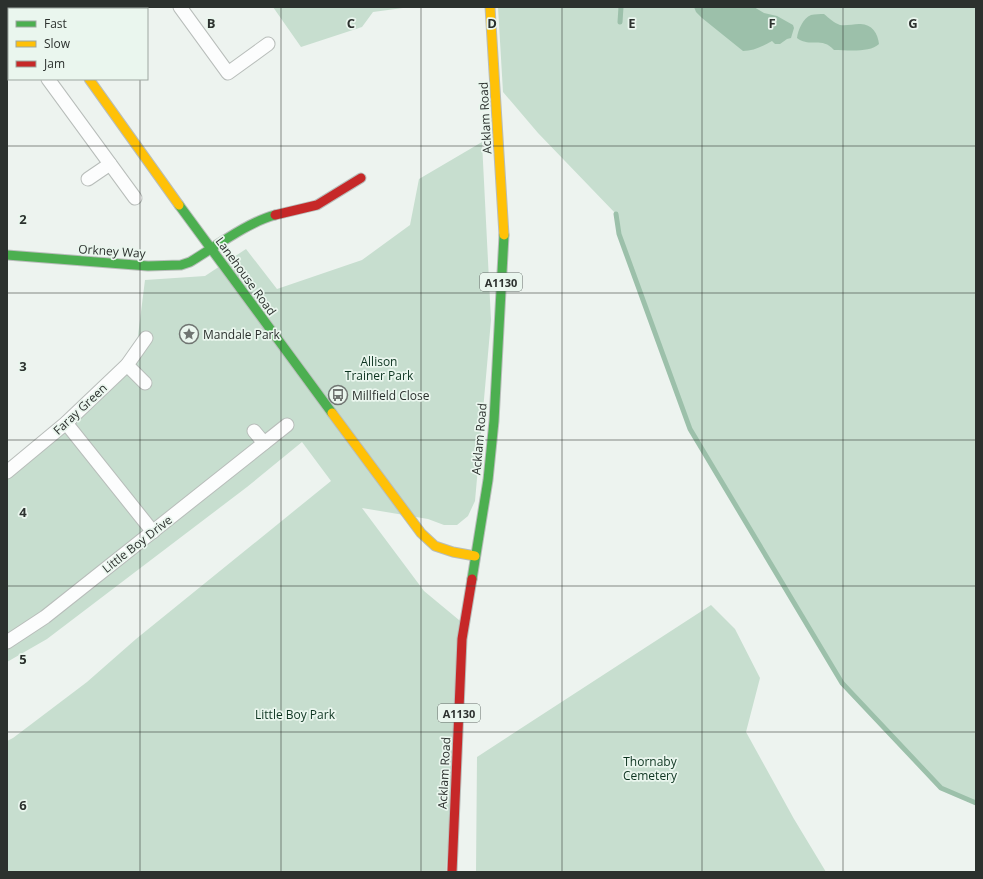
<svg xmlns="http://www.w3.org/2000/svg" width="983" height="879" viewBox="0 0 983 879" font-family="'Open Sans',sans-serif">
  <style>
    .green { fill: #c7decf }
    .water { fill: #9cc0aa }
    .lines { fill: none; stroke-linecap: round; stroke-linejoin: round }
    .stream { stroke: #9cc0aa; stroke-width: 5 }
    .street-casing { stroke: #b8bdba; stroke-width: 15 }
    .fast-casing { stroke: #b8bdba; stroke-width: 11 }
    .slow-casing { stroke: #b8bdba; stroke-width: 11 }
    .jam-casing { stroke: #b8bdba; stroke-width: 11 }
    .street { stroke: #fcfdfd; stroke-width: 13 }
    .fast { stroke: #4caf50; stroke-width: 9 }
    .slow { stroke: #ffc107; stroke-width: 9 }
    .jam { stroke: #c62828; stroke-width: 9 }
    .grid { fill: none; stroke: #2c312e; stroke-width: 1; stroke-opacity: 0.55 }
    .labels { text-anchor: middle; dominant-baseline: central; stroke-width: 3.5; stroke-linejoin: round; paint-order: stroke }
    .shield { fill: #eaf6ee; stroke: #656c68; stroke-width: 1 }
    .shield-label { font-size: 11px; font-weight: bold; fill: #2c312e }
    .street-label { font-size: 12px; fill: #2c312e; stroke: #eaf6ee }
    .poi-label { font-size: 12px; fill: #2c312e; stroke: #eaf6ee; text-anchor: start }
    .park-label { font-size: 12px; fill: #0d3420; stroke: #eaf6ee }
    .grid-label { font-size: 13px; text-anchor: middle; font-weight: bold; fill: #2c312e; stroke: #eaf6ee; stroke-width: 3.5; stroke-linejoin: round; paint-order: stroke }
  </style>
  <rect width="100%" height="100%" fill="#edf3ef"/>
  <g class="green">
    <polygon points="273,7 403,7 403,8 373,12 362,27 301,47"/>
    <polygon points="498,7 976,7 976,803 941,788 842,683 690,429 619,234 616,214 538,133 503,92"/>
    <polygon points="482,142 491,320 475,501 468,516 457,525 444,525 428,519 362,508 424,591 465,625 446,872 7,872 7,741 13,738 87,682 136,639 331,481 302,442 247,487 47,639 7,662 7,474 135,360 145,280 205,276 246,249 277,289 362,260 410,225 419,179"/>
    <polygon points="711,605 735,629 760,678 746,732 794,819 826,872 476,872 477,757"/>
  </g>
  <g class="water">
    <path d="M694,7H754L764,13L777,16L793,25L794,28L791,38L787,39L780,44H775L772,41C763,46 753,51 743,51L702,18L696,12Z"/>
    <path d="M824,14C829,18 834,23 840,25C846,26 853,24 859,24C871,23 878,33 879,44C870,53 847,50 834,50C822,36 810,48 797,38C798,30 803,18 811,15C815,14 820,14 824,14Z"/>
  </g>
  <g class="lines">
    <g class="stream">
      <polyline points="620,22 621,7"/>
      <polyline points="616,214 619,234 690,429 842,683 941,788 976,803"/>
    </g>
    <g class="street-casing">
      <g id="street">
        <polyline points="180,7 228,73 268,44"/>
        <polyline points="7,22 9,25"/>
        <polyline points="48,79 135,198"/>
        <polyline points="88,179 110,164"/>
        <polyline points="127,365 145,383"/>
        <polyline points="66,423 153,532"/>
        <polyline points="254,431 264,443"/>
        <polyline points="7,472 66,423 127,365 146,338"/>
        <polyline points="7,642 45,617 287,425"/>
      </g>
    </g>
    <g class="fast-casing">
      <g id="fast">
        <polyline points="179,205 332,413"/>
        <path d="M7,255L148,266L181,265L190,262C215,247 248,222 275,215"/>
        <polyline points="472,579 488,480 494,421 504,235"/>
      </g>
    </g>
    <g class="slow-casing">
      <g id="slow">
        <polyline points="490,7 504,235"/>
        <polyline points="89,79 179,205"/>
        <polyline points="332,413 421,533 435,546 453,552 475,556"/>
      </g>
    </g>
    <g class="jam-casing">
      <g id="jam">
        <polyline points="38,7 39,9"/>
        <polyline points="275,215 317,205 361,178"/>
        <polyline points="452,872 462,639 472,579"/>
      </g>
    </g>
    <use href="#street" class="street"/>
    <use href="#fast" class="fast"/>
    <use href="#slow" class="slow"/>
    <use href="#jam" class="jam"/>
  </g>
  <path class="grid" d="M140,7V9M281,7V872M421,7V872M562,7V872M702,7V872M843,7V872M140,79V872M7,146H976M7,293H976M7,440H976M7,586H976M7,732H976"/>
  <defs>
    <g id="sight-ring" transform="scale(1)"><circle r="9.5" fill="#eaf6ee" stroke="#707572" stroke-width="1.5"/><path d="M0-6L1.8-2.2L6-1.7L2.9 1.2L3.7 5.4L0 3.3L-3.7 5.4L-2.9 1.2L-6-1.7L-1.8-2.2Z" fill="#707572"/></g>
    <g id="bus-ring" transform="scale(1)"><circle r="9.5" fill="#eaf6ee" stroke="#707572" stroke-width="1.5"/><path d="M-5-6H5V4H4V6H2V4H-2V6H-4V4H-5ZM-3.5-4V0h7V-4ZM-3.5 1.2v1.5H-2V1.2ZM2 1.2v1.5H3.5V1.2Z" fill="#707572"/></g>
  </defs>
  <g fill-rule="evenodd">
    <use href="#sight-ring" x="189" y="334"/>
    <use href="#bus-ring" x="338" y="395"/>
  </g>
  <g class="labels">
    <g class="shield">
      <rect x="480" y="273" width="42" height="18" rx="3"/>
      <rect x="438" y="704" width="42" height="18" rx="3"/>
    </g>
    <g class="shield-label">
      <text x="501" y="282">A1130</text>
      <text x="459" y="713">A1130</text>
    </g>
    <g class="street-label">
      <text transform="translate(485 118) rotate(-93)">Acklam Road</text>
      <text transform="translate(112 251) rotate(4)">Orkney Way</text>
      <text transform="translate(246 276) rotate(54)">Lanehouse Road</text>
      <text transform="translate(80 409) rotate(-43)">Faray Green</text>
      <text transform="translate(479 439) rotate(-85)">Acklam Road</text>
      <text transform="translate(137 544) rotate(-38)">Little Boy Drive</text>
      <text transform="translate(444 773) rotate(-87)">Acklam Road</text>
    </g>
    <g class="poi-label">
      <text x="203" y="334">Mandale Park</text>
      <text x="352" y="395">Millfield Close</text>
    </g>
    <g class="park-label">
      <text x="379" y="361">Allison<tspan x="379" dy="14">Trainer Park</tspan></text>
      <text x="295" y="714">Little Boy Park</text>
      <text x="650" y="761">Thornaby<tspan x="650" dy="14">Cemetery</tspan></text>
    </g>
  </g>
  <g class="grid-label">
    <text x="211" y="28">B</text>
    <text x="351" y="28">C</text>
    <text x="492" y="28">D</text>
    <text x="632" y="28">E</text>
    <text x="772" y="28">F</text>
    <text x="913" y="28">G</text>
    <text x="23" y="224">2</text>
    <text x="23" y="371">3</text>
    <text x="23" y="517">4</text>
    <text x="23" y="664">5</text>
    <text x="23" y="810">6</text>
  </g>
  <rect width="983" height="879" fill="none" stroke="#2c312e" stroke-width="16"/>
  <rect x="8" y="8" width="140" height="72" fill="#eaf6ee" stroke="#9ea7a1"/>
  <rect x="16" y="21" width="20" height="6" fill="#4caf50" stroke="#9ea7a1"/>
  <text x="44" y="28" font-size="12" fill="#2c312e">Fast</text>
  <rect x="16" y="41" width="20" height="6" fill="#ffc107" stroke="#9ea7a1"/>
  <text x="44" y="48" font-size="12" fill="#2c312e">Slow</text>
  <rect x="16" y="61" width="20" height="6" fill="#c62828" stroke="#9ea7a1"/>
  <text x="44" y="68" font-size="12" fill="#2c312e">Jam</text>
</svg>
